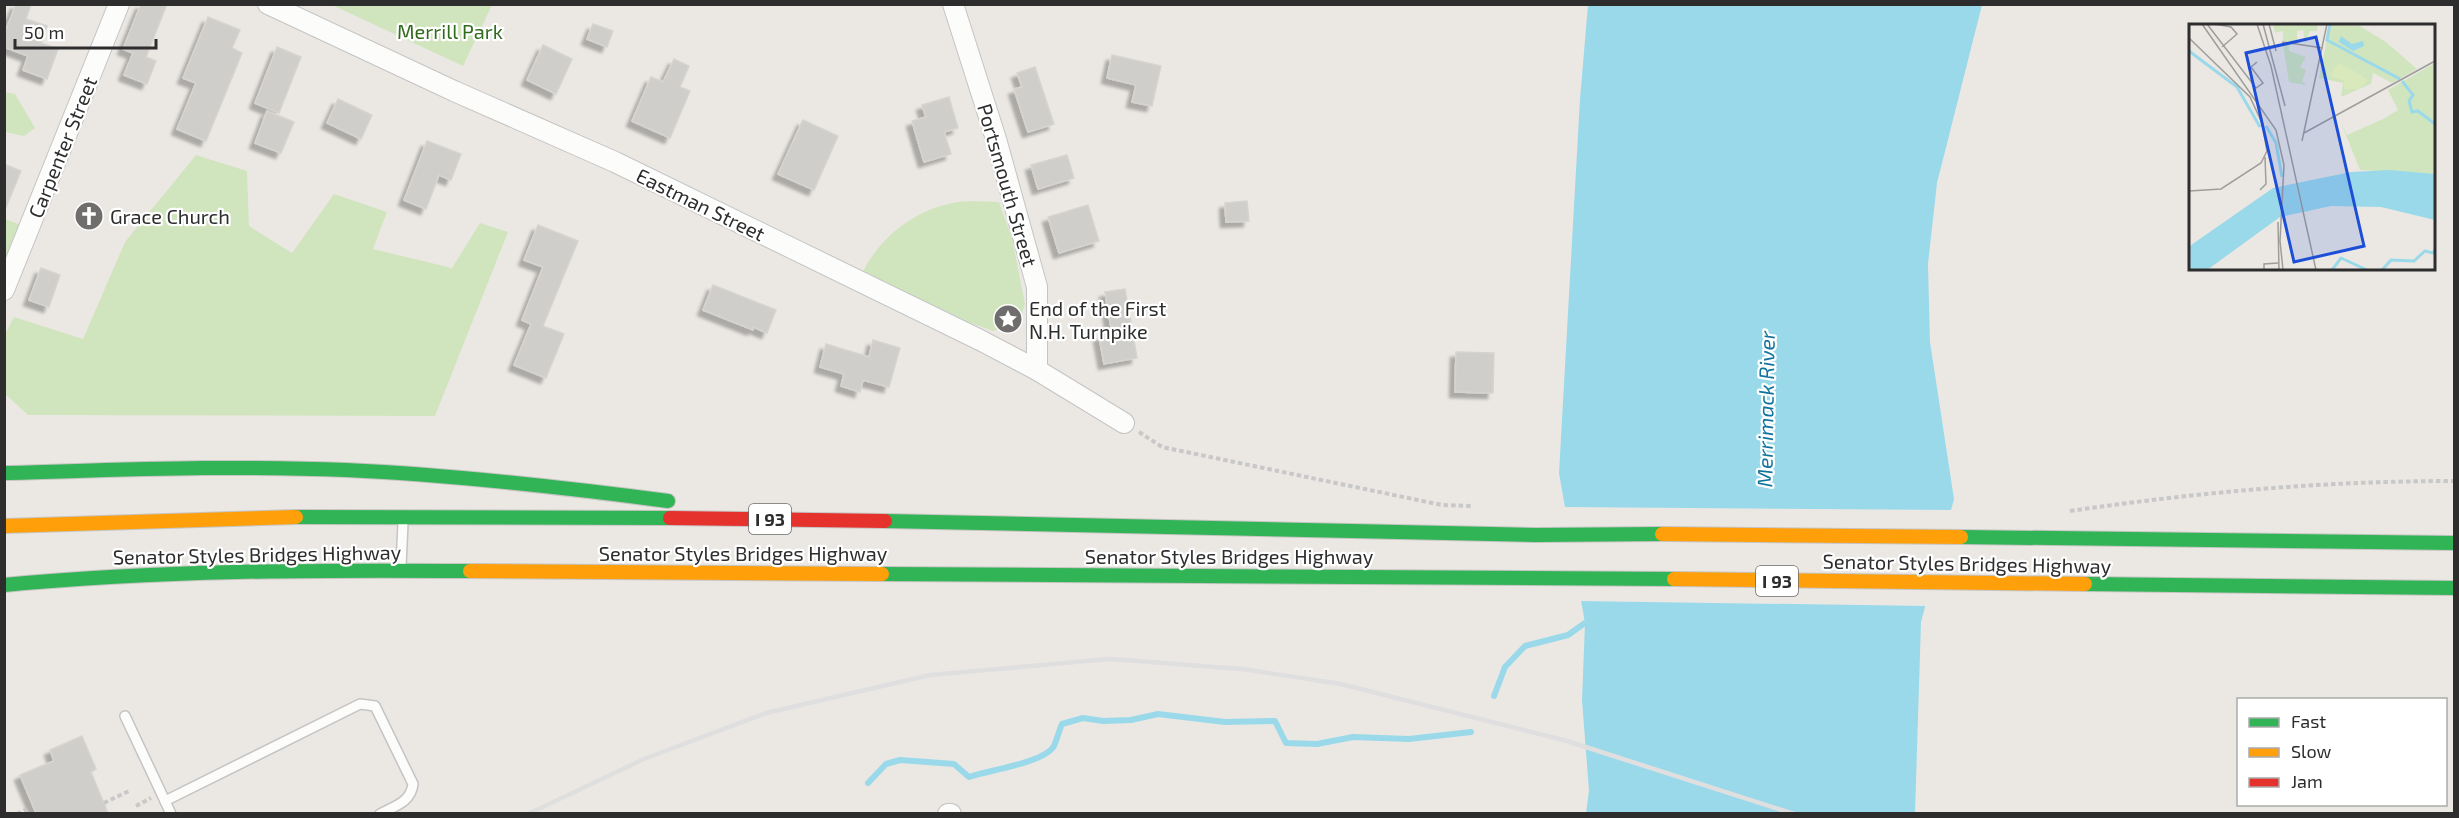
<svg xmlns="http://www.w3.org/2000/svg" width="2459" height="818" viewBox="0 0 2459 818" font-family="'Exo 2',sans-serif">
  <style>
    .green { fill: #d0e5be }
    .water { fill: #9ad9ea }
    .pier { fill: #ebe8e4 }
    .lines { fill: none; stroke-linecap: round; stroke-linejoin: round }
    .stream { stroke: #9ad9ea; stroke-width: 6 }
    .building { fill: #d0cecb; stroke: #d6d4d0; stroke-width: 1.5; filter: url(#shadow) }
    .lane-casing { stroke: #c5c4c4; stroke-width: 12 }
    .street-casing { stroke: #c5c4c4; stroke-width: 22 }
    .fast-casing { stroke: #c6c5c3; stroke-width: 16 }
    .slow-casing { stroke: #c6c5c3; stroke-width: 16 }
    .jam-casing { stroke: #c6c5c3; stroke-width: 16 }
    .path { stroke: #c8c8c8; stroke-width: 4; stroke-dasharray: 4.5 3; stroke-linecap: butt }
    .lane { stroke: #fcfcfb; stroke-width: 9 }
    .street { stroke: #fcfcfb; stroke-width: 20 }
    .fast { stroke: #30b455; stroke-width: 14 }
    .slow { stroke: #ff9f0a; stroke-width: 14 }
    .jam { stroke: #e5322d; stroke-width: 14 }
    .rail { stroke: #dfdfe0; stroke-width: 4.5 }
    .labels { text-anchor: middle; dominant-baseline: central; stroke-width: 4.5; stroke-linejoin: round; paint-order: stroke }
    .shield { fill: #fff; stroke: #6c6c6c; stroke-width: 1.5 }
    .shield-label { font-size: 18px; font-weight: bold; fill: #2d2d2d }
    .park-label { font-size: 20px; fill: #316b1d; stroke: #fff }
    .street-label { font-size: 20px; fill: #2d2d2d; stroke: #fff }
    .poi-label { font-size: 20px; fill: #2d2d2d; stroke: #fff; text-anchor: start }
    .water-label { font-size: 21px; font-style: italic; fill: #11749e; stroke: #fff }
    .inset-river { fill: none; stroke: #9ad9ea; stroke-width: 3 }
    .inset-road { fill: none; stroke: #9f9d9b; stroke-width: 1.5 }
    .view { fill: #1d4ed8; fill-opacity: 0.15; stroke: #1d4ed8; stroke-width: 3 }
    .inset-edge { fill: none; stroke: #2d2d2d; stroke-width: 3 }
  </style>
  <defs>
    <filter id="shadow"><feDropShadow dx="-5.5" dy="5.5" stdDeviation="1.5" flood-color="#0004"/></filter>
  </defs>
  <rect width="100%" height="100%" fill="#ebe8e4"/>
  <g class="green">
    <polygon points="332,5 492,4 492,5 463,66"/>
    <polygon points="4,92 15,94 35,128 24,136 5,132"/>
    <polygon points="196,155 247,171 249,226 292,253 334,194 387,212 373,249 452,268 480,223 508,232 435,416 28,415 5,394 5,334 14,317 83,339 125,242"/>
    <path d="M999,202L1012,238L1025,304L1021,317L1007,327L993,331L968,322L863,271C882,236 913,211 953,203C967,200 984,202 999,202Z"/>
    <polygon points="5,219 21,225 5,259"/>
  </g>
  <polygon class="water" points="1588,5 1982,5 1937,183 1928,264 1930,342 1954,499 1921,622 1915,813 1586,813 1589,791 1582,700 1585,623 1559,473 1580,99"/>
  <polygon class="pier" points="1562,507 1954,510 1928,606 1578,601"/>
  <g class="lines">
    <g class="stream">
      <polyline points="1494,696 1505,667 1525,646 1568,635 1585,623 1591,623"/>
      <path d="M868,783L886,764L900,760L954,764L969,777C989,770 1044,763 1054,746C1057,739 1059,731 1062,724L1083,718L1103,721L1131,720L1158,714L1225,722L1275,721L1286,743L1317,744L1353,737L1409,739L1471,732"/>
    </g>
  </g>
  <g class="building">
    <polygon points="16,4 31,4 26,19 47,26 41,43 58,49 47,79 23,70 28,56 4,47 4,35"/>
    <polygon points="141,4 167,4 146,57 156,61 147,84 124,75 133,53 123,49"/>
    <polygon points="208,17 240,30 232,48 242,53 206,141 177,129 196,83 183,78"/>
    <polygon points="593,24 613,31 607,47 587,39"/>
    <polygon points="543,45 572,59 556,94 527,80"/>
    <polygon points="277,47 301,57 279,113 255,103"/>
    <polygon points="1112,55 1161,66 1152,106 1132,102 1136,85 1107,78"/>
    <polygon points="674,59 689,66 680,87 690,91 670,138 632,121 651,77 663,82"/>
    <polygon points="1035,67 1054,124 1028,132 1014,89 1022,87 1017,73"/>
    <polygon points="949,97 958,128 944,132 951,154 924,162 912,121 926,117 922,105"/>
    <polygon points="338,99 372,115 361,139 327,123"/>
    <polygon points="267,111 294,122 281,153 255,143"/>
    <polygon points="803,120 838,136 814,190 778,174"/>
    <polygon points="427,141 461,154 451,180 439,175 426,209 404,200"/>
    <polygon points="1067,155 1074,178 1038,189 1031,165"/>
    <polygon points="4,164 21,171 5,210 4,210"/>
    <polygon points="1247,201 1249,221 1226,222 1225,203"/>
    <polygon points="1088,205 1099,241 1059,253 1048,217"/>
    <polygon points="538,225 578,241 543,326 564,334 546,378 514,365 531,324 522,320 543,267 524,260"/>
    <polygon points="41,268 60,275 49,307 29,300"/>
    <polygon points="713,285 776,310 767,333 753,327 753,330 703,310"/>
    <polygon points="1125,289 1137,358 1104,364 1099,336 1112,334 1105,292"/>
    <polygon points="873,340 900,348 889,387 863,380 860,392 841,386 844,374 820,367 826,344 869,357"/>
    <polygon points="1456,352 1494,353 1493,393 1455,392"/>
    <polygon points="82,736 96,769 91,772 108,813 36,813 20,775 54,761 50,750"/>
  </g>
  <g class="lines">
    <g class="lane-casing">
      <g id="lane">
        <polyline points="401,566 403,523"/>
        <path d="M125,716L165,801L360,704L375,706L413,784C411,802 395,806 380,814"/>
        <polyline points="165,801 171,814"/>
      </g>
    </g>
    <g class="street-casing">
      <g id="street">
        <polyline points="268,4 454,91 615,162 980,340 1037,370 1124,423"/>
        <polyline points="953,4 996,139 1037,287 1037,370"/>
        <polyline points="4,290 119,4"/>
        <polyline points="948,814 951,814"/>
      </g>
    </g>
    <g class="fast-casing">
      <g id="fast">
        <path d="M4,473C118,470 232,465 346,470C454,475 561,487 668,501"/>
        <polyline points="296,517 670,518"/>
        <polyline points="885,521 1536,535 1662,534"/>
        <polyline points="1961,537 2454,543"/>
        <polyline points="882,574 1674,579"/>
        <polyline points="2085,584 2454,588"/>
        <path d="M4,585C159,570 315,570 470,571"/>
      </g>
    </g>
    <g class="slow-casing">
      <g id="slow">
        <polyline points="4,526 296,517"/>
        <polyline points="1662,534 1961,537"/>
        <polyline points="470,571 882,574"/>
        <polyline points="1674,579 2085,584"/>
      </g>
    </g>
    <g class="jam-casing">
      <polyline id="jam" points="670,518 885,521"/>
    </g>
    <g class="path">
      <polyline points="1139,432 1162,447 1442,505 1472,506"/>
      <path d="M2070,511C2200,492 2323,481 2454,481"/>
      <polyline points="104,803 129,791"/>
      <polyline points="136,806 151,798"/>
      <polyline points="17,814 25,810 30,814"/>
    </g>
    <use href="#lane" class="lane"/>
    <use href="#street" class="street"/>
    <use href="#fast" class="fast"/>
    <use href="#slow" class="slow"/>
    <use href="#jam" class="jam"/>
    <polyline class="rail" points="528,814 644,759 766,713 930,675 1110,659 1242,669 1341,684 1567,741 1794,814"/>
  </g>
  <defs>
    <g id="church-disc" transform="scale(1.5)"><circle r="9.5" fill="#706e6d" stroke="#fff"/><path d="M-1.2-6h2.4v3.5h3.3v2.4h-3.3V6h-2.4V-.1h-3.3v-2.4h3.3Z" fill="#fff"/></g>
    <g id="sight-disc" transform="scale(1.5)"><circle r="9.5" fill="#706e6d" stroke="#fff"/><path d="M0-6L1.8-2.2L6-1.7L2.9 1.2L3.7 5.4L0 3.3L-3.7 5.4L-2.9 1.2L-6-1.7L-1.8-2.2Z" fill="#fff"/></g>
  </defs>
  <g fill-rule="evenodd">
    <use href="#church-disc" x="89" y="216"/>
    <use href="#sight-disc" x="1008" y="319"/>
  </g>
  <g class="labels">
    <g class="shield">
      <rect x="749" y="504" width="42" height="30" rx="4.5"/>
      <rect x="1756" y="566" width="42" height="30" rx="4.5"/>
    </g>
    <g class="shield-label">
      <text x="770" y="519">I 93</text>
      <text x="1777" y="581">I 93</text>
    </g>
    <g class="park-label">
      <text x="450" y="31">Merrill Park</text>
    </g>
    <g class="street-label">
      <text transform="translate(62 147) rotate(-68)">Carpenter Street</text>
      <text transform="translate(1008 185) rotate(74)">Portsmouth Street</text>
      <text transform="translate(701 204) rotate(26)">Eastman Street</text>
      <text x="743" y="553">Senator Styles Bridges Highway</text>
      <text transform="translate(257 554) rotate(-1)">Senator Styles Bridges Highway</text>
      <text x="1229" y="556">Senator Styles Bridges Highway</text>
      <text transform="translate(1967 563) rotate(1)">Senator Styles Bridges Highway</text>
    </g>
    <g class="poi-label">
      <text x="110" y="216">Grace Church</text>
      <text x="1029" y="308">End of the First<tspan x="1029" dy="23">N.H. Turnpike</tspan></text>
    </g>
    <g class="water-label">
      <text transform="translate(1765 409) rotate(-89)">Merrimack River</text>
    </g>
  </g>
  <g transform="translate(2189 24)">
    <rect width="246" height="246" fill="#ebe8e4"/>
    <path d="M84,0H129L128,7H121L116,19L114,6L108,7V20L94,17V7L86,9ZM141,0L171,2L197,18L228,45L203,59L184,49L182,60L152,73L154,59L130,54ZM94,20L100,21V27L117,33L111,43L117,46L113,57L117,61L100,58ZM246,39V150L171,146L150,94L158,111L196,94L209,86L199,66Z" fill="#d0e5be"/>
    <path d="M149,39L163,46L179,56L170,65H155V56L141,52Z" fill="#dae9bc"/>
    <path d="M152,12L163,20L174,17L175,22L164,27L150,18ZM201,146L246,150V196L192,183L142,182L91,193L18,246H0V223L5,219L84,164L162,148Z" fill="#9ad9ea"/>
    <path class="inset-river" d="M141,0L138,16L211,55M0,27L48,63L71,103M213,57L224,71L220,77L223,88L229,87L246,100M77,102L87,119L93,153M143,246L152,234L178,246M193,246L202,236L225,237L236,227L244,229L246,225"/>
    <path class="inset-road" d="M13,0L87,106L95,141L91,217L94,246M18,0L67,64L74,59L62,43L68,38M26,0L42,3L48,10L33,23M68,0L82,42L127,246M74,0L96,82M80,0L87,27M0,14L61,73L73,99L78,127L72,139L32,165L0,167M93,18L134,24M115,109L246,37M113,117L138,0M71,166L77,160L76,133M89,198L90,246M75,246V240L89,239"/>
    <path class="view" d="M127,13L175,222L105,238L57,29Z"/>
    <rect width="246" height="246" class="inset-edge"/>
  </g>
  <rect width="2459" height="818" fill="none" stroke="#2d2d2d" stroke-width="12"/>
  <rect x="2237" y="698" width="210" height="108" fill="#ffffff" stroke="#ababab" stroke-width="1.5"/>
  <rect x="2249" y="718" width="30" height="9" fill="#30b455" stroke="#ababab" stroke-width="1.5"/>
  <text x="2291" y="728" font-size="18" fill="#2d2d2d">Fast</text>
  <rect x="2249" y="748" width="30" height="9" fill="#ff9f0a" stroke="#ababab" stroke-width="1.5"/>
  <text x="2291" y="758" font-size="18" fill="#2d2d2d">Slow</text>
  <rect x="2249" y="778" width="30" height="9" fill="#e5322d" stroke="#ababab" stroke-width="1.5"/>
  <text x="2291" y="788" font-size="18" fill="#2d2d2d">Jam</text>
  <path d="M15 39v9h141v-9" fill="none" stroke="#2d2d2d" stroke-width="3"/>
  <text x="24" y="39" font-size="18" fill="#2d2d2d" stroke="#ffffff" stroke-width="4.5" paint-order="stroke">50 m</text>
</svg>
